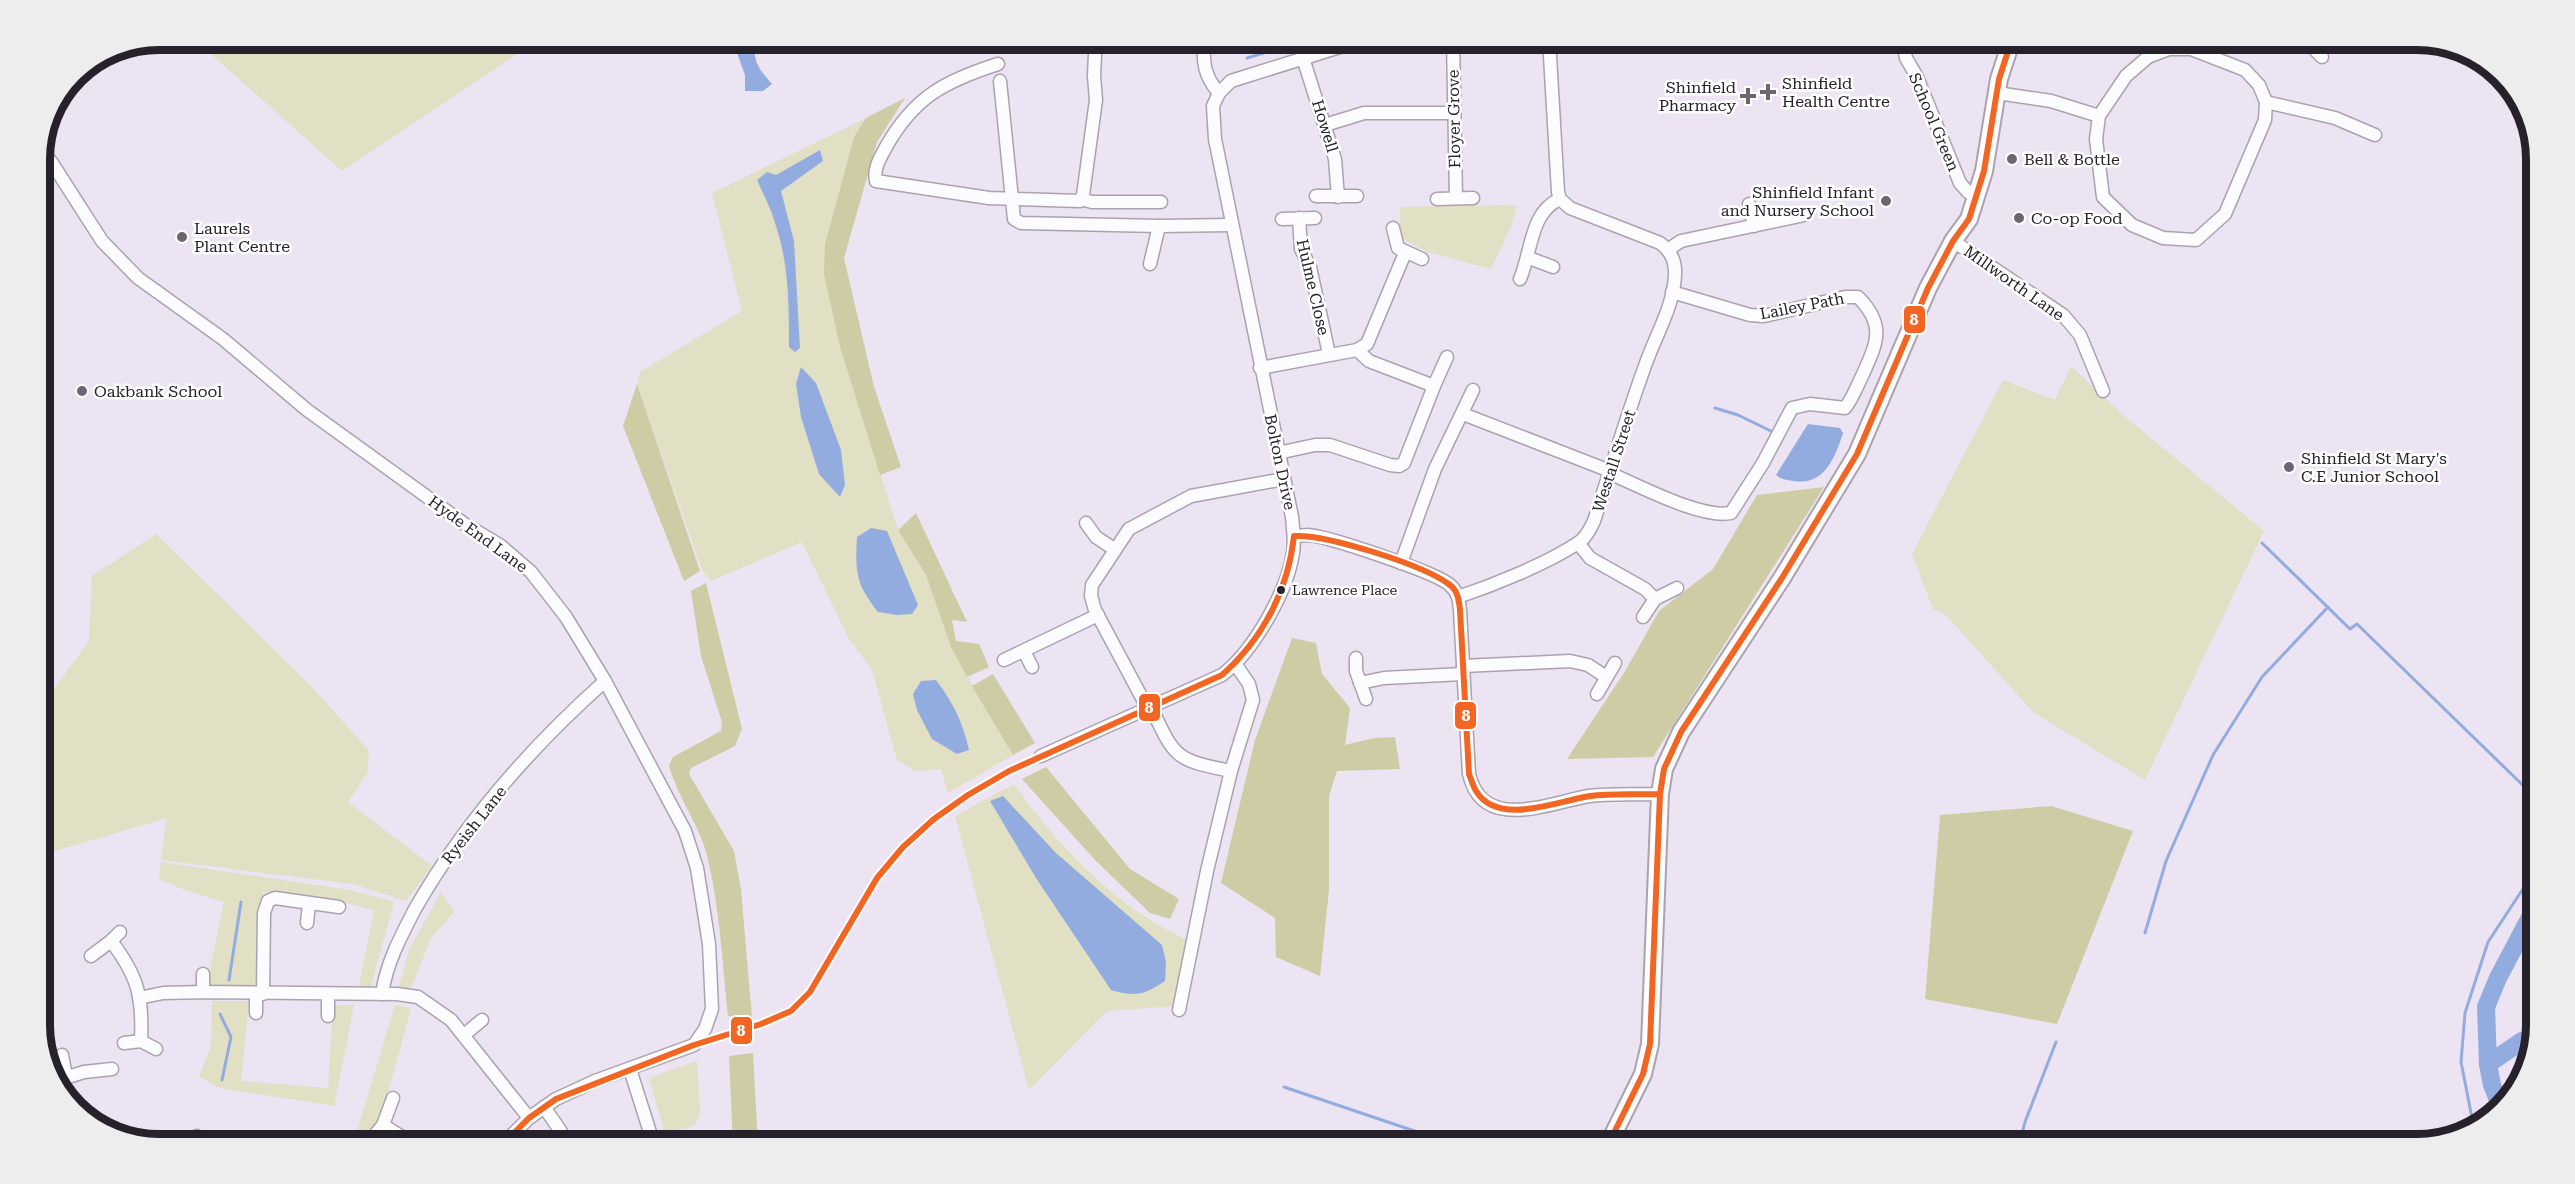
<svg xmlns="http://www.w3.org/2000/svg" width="2575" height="1184" viewBox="0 0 2575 1184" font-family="'Roboto Serif',serif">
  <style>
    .green { fill: #e1dfc4 }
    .forest { fill: #cecca4 }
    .water { fill: #93acdf }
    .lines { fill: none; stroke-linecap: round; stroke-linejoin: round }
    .stream { stroke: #93acdf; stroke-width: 3 }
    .river { stroke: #93acdf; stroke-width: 18 }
    .minor-casing { stroke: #aaa3af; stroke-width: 15 }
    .secondary-casing { stroke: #aaa3af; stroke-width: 20 }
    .minor { stroke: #fcfbfd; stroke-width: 12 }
    .secondary { stroke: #fcfbfd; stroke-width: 16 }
    .bus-1-casing { stroke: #fff; stroke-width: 10 }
    .bus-1 { stroke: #f26522; stroke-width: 6 }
    .poi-dot { fill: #6c6572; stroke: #fff; stroke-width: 2 }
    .bus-dot { fill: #27212c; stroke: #fff; stroke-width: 2 }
    .labels { text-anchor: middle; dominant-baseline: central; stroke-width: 5; stroke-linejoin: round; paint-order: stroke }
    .bus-label { font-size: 14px; fill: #27212c; stroke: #fff; text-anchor: start }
    .poi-label { font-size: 16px; fill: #27212c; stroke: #fff; text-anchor: start }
    .street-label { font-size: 16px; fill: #27212c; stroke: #fff }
    .rim { fill: none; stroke: #27212c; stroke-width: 8 }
    .line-badge { stroke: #fff; stroke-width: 2 }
    .badge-label { font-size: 16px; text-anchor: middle; font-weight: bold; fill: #fff }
  </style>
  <rect width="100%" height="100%" fill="#ece3f3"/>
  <g class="green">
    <polygon points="194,39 540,39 342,171"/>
    <polygon points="866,118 854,137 825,244 840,347 898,530 926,575 951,647 1013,755 948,793 941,769 915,771 897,760 872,670 848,637 802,542 711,581 702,570 637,384 640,372 742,311 712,193"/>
    <polygon points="1517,205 1512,224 1491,269 1428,252 1400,238 1400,207"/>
    <polygon points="2071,366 2123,415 2264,531 2145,780 2033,712 1946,615 1933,609 1912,554 2003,380 2055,400"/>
    <polygon points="156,534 312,687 369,751 367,773 348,802 432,866 406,901 353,884 161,860 167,818 52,852 44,873 44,903 39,910 39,718 51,693 89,641 92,576"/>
    <path d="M1014,784C1058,847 1118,909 1189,941L1175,1006L1107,1011L1029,1090L955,816Z"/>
    <polygon points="161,862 350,890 394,902 370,989 358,989 374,910 345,903 263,892 257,987 206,987 224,902 182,889 159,879"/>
    <polygon points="441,892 454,912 431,938 410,991 398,991 409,950"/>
    <polygon points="212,1001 249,1001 241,1081 328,1088 333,1005 354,1005 334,1106 220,1088 199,1077 211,1046"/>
    <polygon points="395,1005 411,1008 380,1122 360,1145 353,1145"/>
    <polygon points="697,1061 700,1114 694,1126 665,1133 649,1078"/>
  </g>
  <g class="forest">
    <polygon points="905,98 877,142 844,258 874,387 901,467 880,475 840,347 824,274 825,244 854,137 866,118"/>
    <polygon points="637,384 700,571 684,581 623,426"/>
    <polygon points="1824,487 1653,757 1567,759 1624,673 1659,611 1713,569 1757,495"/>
    <polygon points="916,513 967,622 952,620 956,641 979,644 989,667 967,677 951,647 926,575 898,530"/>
    <path d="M706,583L742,729L735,746L691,768L689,774L734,851L741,890L752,1017L728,1016C722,962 720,908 707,855C699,824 677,797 669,765L673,757L721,731L722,722L701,656L691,591Z"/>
    <polygon points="1292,638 1316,643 1322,674 1350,708 1345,745 1374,738 1395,737 1400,769 1337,771 1329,796 1329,890 1320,976 1276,957 1275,918 1221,883 1255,740"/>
    <polygon points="993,674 1035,743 1013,755 972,686"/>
    <polygon points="1046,767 1130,869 1179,899 1170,919 1150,913 1095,860 1022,779"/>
    <polygon points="2051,806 2133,831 2057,1024 1925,999 1940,815"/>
    <polygon points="753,1053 758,1145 733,1145 729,1056"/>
  </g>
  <g class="water">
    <path d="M732,39H754C754,62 757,67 772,84L763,91H745V75Z"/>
    <path d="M820,150L823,161L781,191L794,241L800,348L795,352L789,347C789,306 789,263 775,223C771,208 763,194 757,180L767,172L776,175Z"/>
    <polygon points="801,367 816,383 841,450 845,485 840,497 819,474 801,417 796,384"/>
    <path d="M1808,424L1840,428L1843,433C1835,458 1824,486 1794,481C1787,480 1782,480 1776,475Z"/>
    <path d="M871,528L887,531L918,605L912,614L897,615L878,612C856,584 855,573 857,537Z"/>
    <path d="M936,680C953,702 963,723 969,750L957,754L932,739L917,710L913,694L921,681Z"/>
    <path d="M1003,796L1056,853L1162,945L1166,962L1165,981C1144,995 1136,997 1111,990L1036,878L990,801Z"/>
  </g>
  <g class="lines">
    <g class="stream">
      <polyline points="1247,58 1310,39"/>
      <polyline points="1715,408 1738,415 1773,432"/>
      <polyline points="2262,543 2350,629 2357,624 2536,798"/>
      <polyline points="2145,933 2166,861 2213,755 2262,677 2328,607"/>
      <polyline points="229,980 241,902"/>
      <polyline points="220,1014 231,1037 222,1080"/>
      <polyline points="1284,1087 1456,1145"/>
      <polyline points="2474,1128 2461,1062 2465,1013 2488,942 2536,869"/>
      <polyline points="2030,1145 2021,1138 2025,1122 2056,1042"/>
    </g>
    <g class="river">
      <polyline points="2488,1064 2522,1041 2534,1038"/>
      <polyline points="2500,1105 2492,1085 2488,1064 2486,1007 2498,978 2536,906"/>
    </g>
    <g class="minor-casing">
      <g id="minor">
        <path d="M1205,39C1202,61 1204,76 1219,93"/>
        <polyline points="1453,39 1456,198"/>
        <polyline points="1906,39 1904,47 1906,58 1917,77 1960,183 1968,192 1977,197"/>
        <polyline points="2314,39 2316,51 2322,57"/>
        <polyline points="1303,58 1335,159 1338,197"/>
        <path d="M998,64C945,81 914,97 886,147C880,158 873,169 876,181L989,198L1080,201L1083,195L1096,100L1094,76L1095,54"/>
        <polyline points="1000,81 1014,219 1021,223 1159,226"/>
        <polyline points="1997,93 2051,101 2099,116 2126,76 2148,57 2169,49 2191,49 2245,70 2259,85 2266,102 2265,120 2225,214 2196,240 2163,238 2132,225 2103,197 2096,139 2099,116"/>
        <polyline points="2266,102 2335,118 2375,135"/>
        <polyline points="1325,125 1364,113 1454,113"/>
        <polyline points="40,149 52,163 102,241 138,278 223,339 307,410 466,525 501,546 531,572 566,617 605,681 685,831 697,868 709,944 712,1009 705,1029 694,1045 595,1081 556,1099 529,1118 502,1145"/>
        <polyline points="1316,196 1357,196"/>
        <polyline points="1081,199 1092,202 1161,202"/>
        <polyline points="1437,199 1473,198"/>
        <polyline points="1749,204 1754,226"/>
        <polyline points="1299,218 1301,249 1310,267 1329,354"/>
        <polyline points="1282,219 1315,218"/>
        <polyline points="1393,228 1398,248 1422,259"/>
        <polyline points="1953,241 2063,315 2080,335 2103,391"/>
        <polyline points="1669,249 1681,241 1804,215"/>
        <polyline points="1529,258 1553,267"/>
        <polyline points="1150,264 1159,226 1231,225"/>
        <path d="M1520,279C1532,251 1530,212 1560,199"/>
        <polyline points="1260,368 1357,350 1367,344 1405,253"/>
        <polyline points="1434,386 1447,357"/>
        <polyline points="1463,414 1610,471"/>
        <polyline points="1278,453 1315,445 1330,445 1390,465 1399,466 1404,463 1434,386 1369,361 1357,350"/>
        <path d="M1609,473C1638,485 1701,519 1731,513L1763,463L1792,408L1810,404L1845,408C1853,398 1857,386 1863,374C1877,343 1886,325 1858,297H1845L1764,316L1750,315L1672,292"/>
        <polyline points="1086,523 1096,537 1114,549"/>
        <path d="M1294,536C1299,536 1304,535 1308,535C1328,536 1437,573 1450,585C1458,592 1459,600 1460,610L1469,774C1483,833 1548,803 1589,796C1612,793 1637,795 1660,794"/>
        <polyline points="1578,543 1590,558 1645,589 1655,599"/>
        <polyline points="1401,563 1435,469 1473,390"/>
        <path d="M1458,597C1494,585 1546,564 1578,543C1586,538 1590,529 1594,521C1611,468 1627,415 1646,363C1656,335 1674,305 1675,275C1676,261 1671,251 1660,243L1570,208L1560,199L1558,192L1549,39"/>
        <polyline points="1643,617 1655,599 1677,588"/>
        <polyline points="1024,651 1032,667"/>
        <polyline points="1356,658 1356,671 1366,699"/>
        <polyline points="1004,660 1098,615"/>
        <polyline points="1463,666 1570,661 1588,665 1606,677"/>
        <polyline points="1360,683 1384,678 1463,674"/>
        <polyline points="1597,694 1615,663"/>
        <path d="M1151,707C1175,758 1175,760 1231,771"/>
        <polyline points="1148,709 1095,610 1091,596 1092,585 1129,529 1191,496 1284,479"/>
        <path d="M1041,756L1222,675C1253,652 1287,592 1293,553C1295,541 1293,529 1292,517L1215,139L1213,106L1219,93L1231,81L1365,39"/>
        <polyline points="307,923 309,904"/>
        <path d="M111,941C138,976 143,997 141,1041"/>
        <polyline points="91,956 111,941 120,932"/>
        <polyline points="203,992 203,974"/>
        <polyline points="263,994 264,913 268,901 275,898 339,907"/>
        <path d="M382,994C386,964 401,936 415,909C464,823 531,747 605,681"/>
        <polyline points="139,998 163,993 203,992 397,994 418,997 451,1020 529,1118"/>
        <polyline points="1179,1010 1207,871 1231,771 1253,700 1249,684 1236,665"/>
        <polyline points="256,1013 256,994"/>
        <polyline points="328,1016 328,994"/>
        <polyline points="464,1035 482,1020"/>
        <polyline points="124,1043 141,1041 156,1049"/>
        <polyline points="62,1055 66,1076"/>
        <polyline points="630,1069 654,1145"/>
        <polyline points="55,1081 84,1072 112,1069"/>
        <polyline points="544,1107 560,1130 567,1145"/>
        <polyline points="383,1125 415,1145"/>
        <polyline points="374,1136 383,1125 393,1098"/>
        <polyline points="194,1145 197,1136"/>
        <polyline points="251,1145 252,1139"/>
      </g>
    </g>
    <g class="secondary-casing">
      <polyline id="secondary" points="1608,1145 1643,1074 1650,1044 1660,794 1664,769 1681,732 1782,578 1857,454 1928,288 1953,241 1969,219 1984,171 1999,79 2012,39"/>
    </g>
    <use href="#minor" class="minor"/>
    <use href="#secondary" class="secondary"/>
    <g class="bus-1-casing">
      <g id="bus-1">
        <path d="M502,1145L529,1118L556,1099L694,1045L761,1024L791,1011L810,992L877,878L903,847L934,819L968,795L1009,771L1222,675C1263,639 1288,590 1294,536C1326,534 1424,565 1450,585C1458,591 1459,601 1460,610L1469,774C1471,779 1473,786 1476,791C1498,827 1558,801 1590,796C1613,793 1637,795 1660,794"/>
        <polyline points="1608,1145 1643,1074 1650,1044 1660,794 1664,769 1681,732 1782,578 1857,454 1928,288 1953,241 1969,219 1984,171 1999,79 2012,39"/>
      </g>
    </g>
    <use href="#bus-1" class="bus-1"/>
  </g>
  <g class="poi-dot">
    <path d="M1765 83h6v6h6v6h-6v6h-6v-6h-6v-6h6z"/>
    <path d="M1745 87h6v6h6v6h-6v6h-6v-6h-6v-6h6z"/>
    <circle cx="2012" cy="159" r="6"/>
    <circle cx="1886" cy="201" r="6"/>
    <circle cx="2019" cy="218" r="6"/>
    <circle cx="182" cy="237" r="6"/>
    <circle cx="82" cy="391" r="6"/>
    <circle cx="2289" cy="467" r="6"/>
  </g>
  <circle class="bus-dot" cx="1281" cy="590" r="5"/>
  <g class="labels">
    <g class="bus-label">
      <text x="1292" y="590">Lawrence Place</text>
    </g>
    <g class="poi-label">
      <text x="1782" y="83">Shinfield<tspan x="1782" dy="18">Health Centre</tspan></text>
      <text x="1736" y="87" text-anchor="end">Shinfield<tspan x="1736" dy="18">Pharmacy</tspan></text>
      <text x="2024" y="159">Bell &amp; Bottle</text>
      <text x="1874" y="192" text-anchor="end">Shinfield Infant<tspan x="1874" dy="18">and Nursery School</tspan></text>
      <text x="2031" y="218">Co-op Food</text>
      <text x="194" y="228">Laurels<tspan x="194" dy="18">Plant Centre</tspan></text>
      <text x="94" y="391">Oakbank School</text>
      <text x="2301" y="458">Shinfield St Mary's<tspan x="2301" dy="18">C.E Junior School</tspan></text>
    </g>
    <g class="street-label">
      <text transform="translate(1454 119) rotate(-91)">Floyer Grove</text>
      <text transform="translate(1934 122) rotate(67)">School Green</text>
      <text transform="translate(1325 126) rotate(73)">Howell</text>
      <text transform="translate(2014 283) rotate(35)">Millworth Lane</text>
      <text transform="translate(1313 287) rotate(77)">Hulme Close</text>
      <text transform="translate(1802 306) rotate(-11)">Lailey Path</text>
      <text transform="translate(1614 461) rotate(-72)">Westall Street</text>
      <text transform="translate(1280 462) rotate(78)">Bolton Drive</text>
      <text transform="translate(478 534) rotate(36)">Hyde End Lane</text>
      <text transform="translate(474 825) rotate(-52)">Ryeish Lane</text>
    </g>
  </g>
  <path d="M0 0H2575V1184H0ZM159 50H2417A109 109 0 0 1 2526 159V1025A109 109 0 0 1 2417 1134H159A109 109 0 0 1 50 1025V159A109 109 0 0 1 159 50Z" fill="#eeedee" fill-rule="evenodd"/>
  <path class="rim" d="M159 50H2417A109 109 0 0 1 2526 159V1025A109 109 0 0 1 2417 1134H159A109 109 0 0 1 50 1025V159A109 109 0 0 1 159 50Z"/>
  <g class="line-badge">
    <rect x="1903" y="305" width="23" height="29" rx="6" fill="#f26522"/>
    <rect x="1138" y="693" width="23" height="29" rx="6" fill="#f26522"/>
    <rect x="1454" y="701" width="23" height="29" rx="6" fill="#f26522"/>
    <rect x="730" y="1016" width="23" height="29" rx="6" fill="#f26522"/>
  </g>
  <g class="badge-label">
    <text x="1914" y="325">8</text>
    <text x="1149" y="713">8</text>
    <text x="1466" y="721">8</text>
    <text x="741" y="1036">8</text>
  </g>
</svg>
